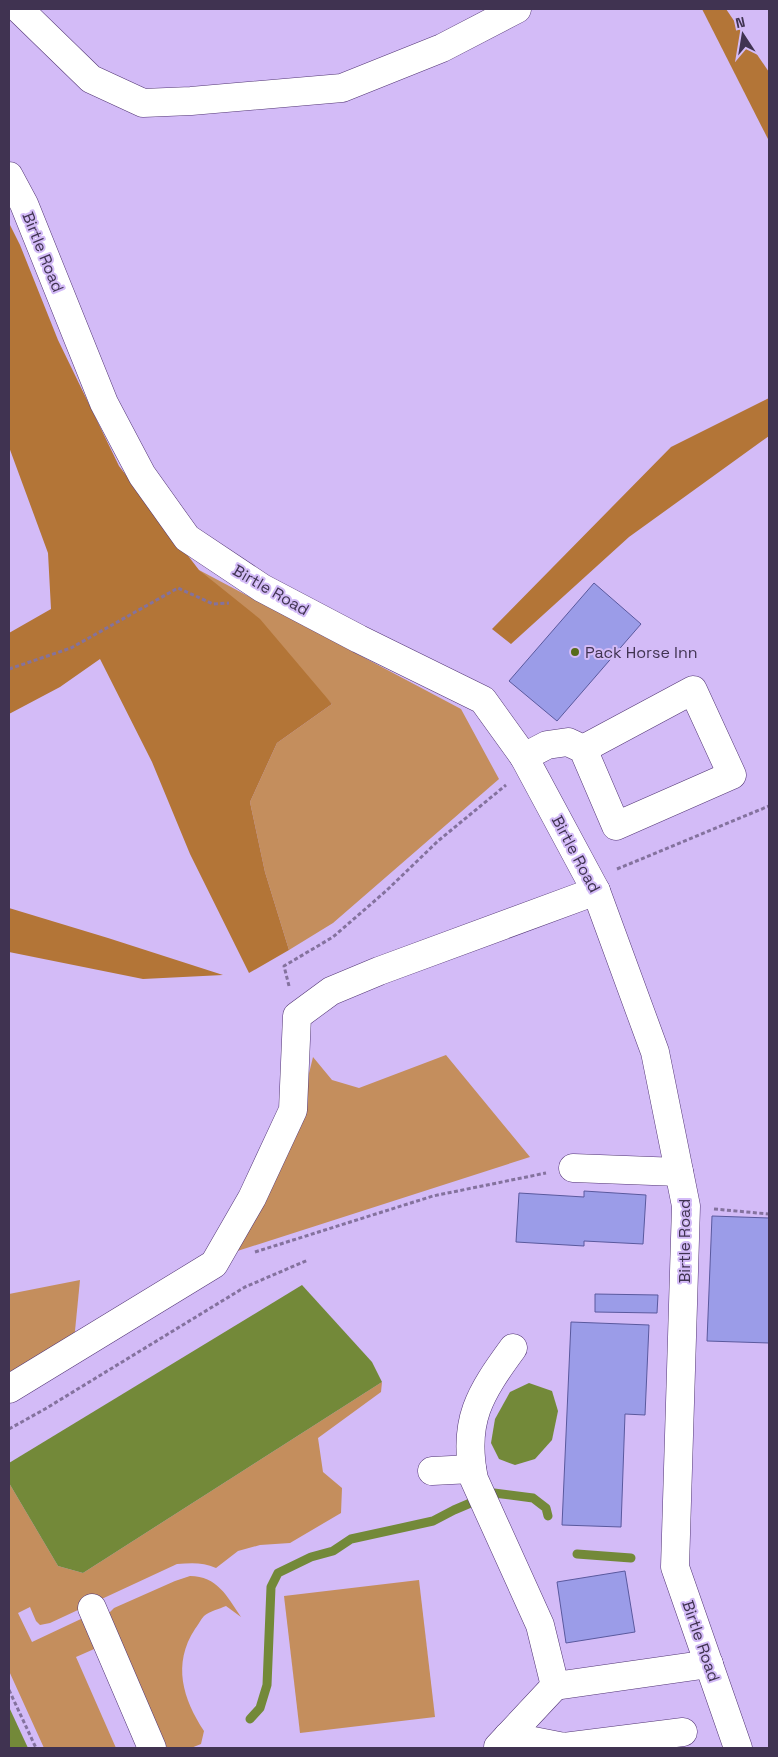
<svg xmlns="http://www.w3.org/2000/svg" width="778" height="1757" viewBox="0 0 778 1757" font-family="'Space Grotesk',sans-serif">
  <style>
    .green { fill: #c48e5d }
    .forest { fill: #b37537 }
    .water { fill: #738939 }
    .lines { fill: none; stroke-linecap: round; stroke-linejoin: round }
    .stream { stroke: #738939; stroke-width: 9 }
    .building { fill: #9b9ce8; stroke: #5a599e }
    .minor-casing { stroke: #523575; stroke-width: 29 }
    .path { stroke: #84729e; stroke-width: 3; stroke-dasharray: 4 2.5; stroke-linecap: butt }
    .minor { stroke: #fff; stroke-width: 28 }
    .poi-dot { fill: #576b19; stroke: #d3bbf7; stroke-width: 2 }
    .labels { text-anchor: middle; dominant-baseline: central; stroke-width: 4; stroke-linejoin: round; paint-order: stroke }
    .street-label { font-size: 16px; fill: #403351; stroke: #d3bbf7 }
    .poi-label { font-size: 16px; fill: #403351; stroke: #d3bbf7; text-anchor: start }
  </style>
  <rect width="100%" height="100%" fill="#d3bbf7"/>
  <g class="green">
    <polygon points="199,570 461,709 499,779 333,923 289,950 265,872 250,802 277,743 332,704"/>
    <polygon points="446,1055 530,1157 228,1254 299,1114 313,1057 332,1080 359,1088"/>
    <polygon points="80,1280 74,1341 9,1380 9,1294"/>
    <path d="M382,1382L381,1392L318,1438L323,1472L342,1488L341,1513L290,1543L260,1545L238,1551L216,1568C203,1562 191,1563 177,1564L50,1623L40,1625L36,1621L30,1607L18,1613L32,1642L83,1618L101,1646L76,1657L116,1748H44L9,1671V1483L58,1566L83,1573Z"/>
    <path d="M190,1576C217,1576 227,1596 241,1617L226,1606C219,1609 210,1611 204,1616C201,1619 198,1625 195,1629C172,1664 183,1699 204,1731L201,1744L191,1748H167L107,1615L114,1608L175,1581Z"/>
    <polygon points="419,1580 435,1717 300,1733 284,1596"/>
  </g>
  <g class="forest">
    <polygon points="702,9 726,9 769,72 769,141"/>
    <polygon points="9,223 20,245 58,340 119,466 199,570 260,619 332,704 277,743 250,802 265,872 289,950 249,973 190,854 152,762 100,659 60,687 9,714 9,633 51,609 48,553 9,447"/>
    <polygon points="769,398 769,436 629,537 511,644 492,629 671,447"/>
    <polygon points="9,908 108,938 223,975 143,979 9,952"/>
  </g>
  <g class="water">
    <polygon points="302,1285 372,1362 382,1382 83,1573 58,1566 9,1483 9,1463"/>
    <polygon points="529,1383 552,1391 558,1411 552,1440 535,1459 515,1465 499,1459 491,1443 495,1419 510,1392"/>
    <polygon points="9,1707 28,1748 9,1748"/>
  </g>
  <g class="lines">
    <g class="stream">
      <polyline points="577,1554 631,1558"/>
      <polyline points="250,1719 260,1708 267,1685 271,1587 278,1573 311,1557 333,1551 351,1539 433,1521 454,1510 494,1493 533,1498 546,1508 548,1516"/>
    </g>
  </g>
  <g class="building">
    <polygon points="594,583 641,624 557,721 509,681"/>
    <polygon points="584,1191 646,1195 643,1244 584,1241 584,1246 516,1242 519,1193 584,1197"/>
    <polygon points="712,1216 769,1218 769,1343 707,1341"/>
    <polygon points="595,1294 658,1295 657,1313 595,1312"/>
    <polygon points="571,1322 649,1325 645,1415 625,1414 621,1527 562,1525"/>
    <polygon points="625,1571 635,1632 566,1643 557,1582"/>
  </g>
  <g class="lines">
    <g class="minor-casing">
      <g id="minor">
        <polyline points="19,9 91,79 143,103 191,101 342,88 442,48 517,9"/>
        <polyline points="9,176 24,204 104,403 142,475 187,538 262,588 359,639 483,700 524,757 596,891 655,1052 686,1206 675,1567 738,1748"/>
        <polyline points="524,757 547,745 568,742 583,749 693,690 732,775 616,826 583,749"/>
        <polyline points="573,1168 679,1172"/>
        <path d="M513,1348C480,1393 462,1421 474,1479L540,1625L555,1686L709,1664"/>
        <polyline points="9,1389 214,1264 252,1198 293,1110 297,1016 331,991 379,971 596,891"/>
        <polyline points="432,1471 472,1469"/>
        <polyline points="92,1608 152,1748"/>
        <polyline points="508,1736 564,1747 683,1732"/>
        <polyline points="498,1747 555,1686"/>
      </g>
    </g>
    <g class="path">
      <polyline points="9,669 71,648 178,588 213,604 229,603"/>
      <polyline points="617,869 769,806"/>
      <polyline points="289,986 284,966 333,937 386,891 438,841 506,785"/>
      <polyline points="714,1209 769,1214"/>
      <polyline points="255,1252 433,1196 546,1173"/>
      <polyline points="9,1429 45,1409 245,1287 308,1260"/>
      <polyline points="9,1690 36,1748"/>
    </g>
    <use href="#minor" class="minor"/>
  </g>
  <circle class="poi-dot" cx="575" cy="652" r="5"/>
  <g class="labels">
    <g class="street-label">
      <text transform="translate(43 252) rotate(68)">Birtle Road</text>
      <text transform="translate(271 590) rotate(30)">Birtle Road</text>
      <text transform="translate(576 854) rotate(62)">Birtle Road</text>
      <text transform="translate(684 1241) rotate(-90)">Birtle Road</text>
      <text transform="translate(701 1641) rotate(71)">Birtle Road</text>
    </g>
    <g class="poi-label">
      <text x="585" y="652">Pack Horse Inn</text>
    </g>
  </g>
  <rect width="778" height="1757" fill="none" stroke="#403351" stroke-width="20"/>
  <g transform="translate(743 35) rotate(348)" stroke="#d3bbf7" stroke-width="4" paint-order="stroke">
  <path d="M0-4L9 19L0 12L-9 19Z" fill="#403351"/>
  <text y="-8" font-size="14" font-weight="bold" text-anchor="middle" fill="#403351">N</text>
  </g>
</svg>
